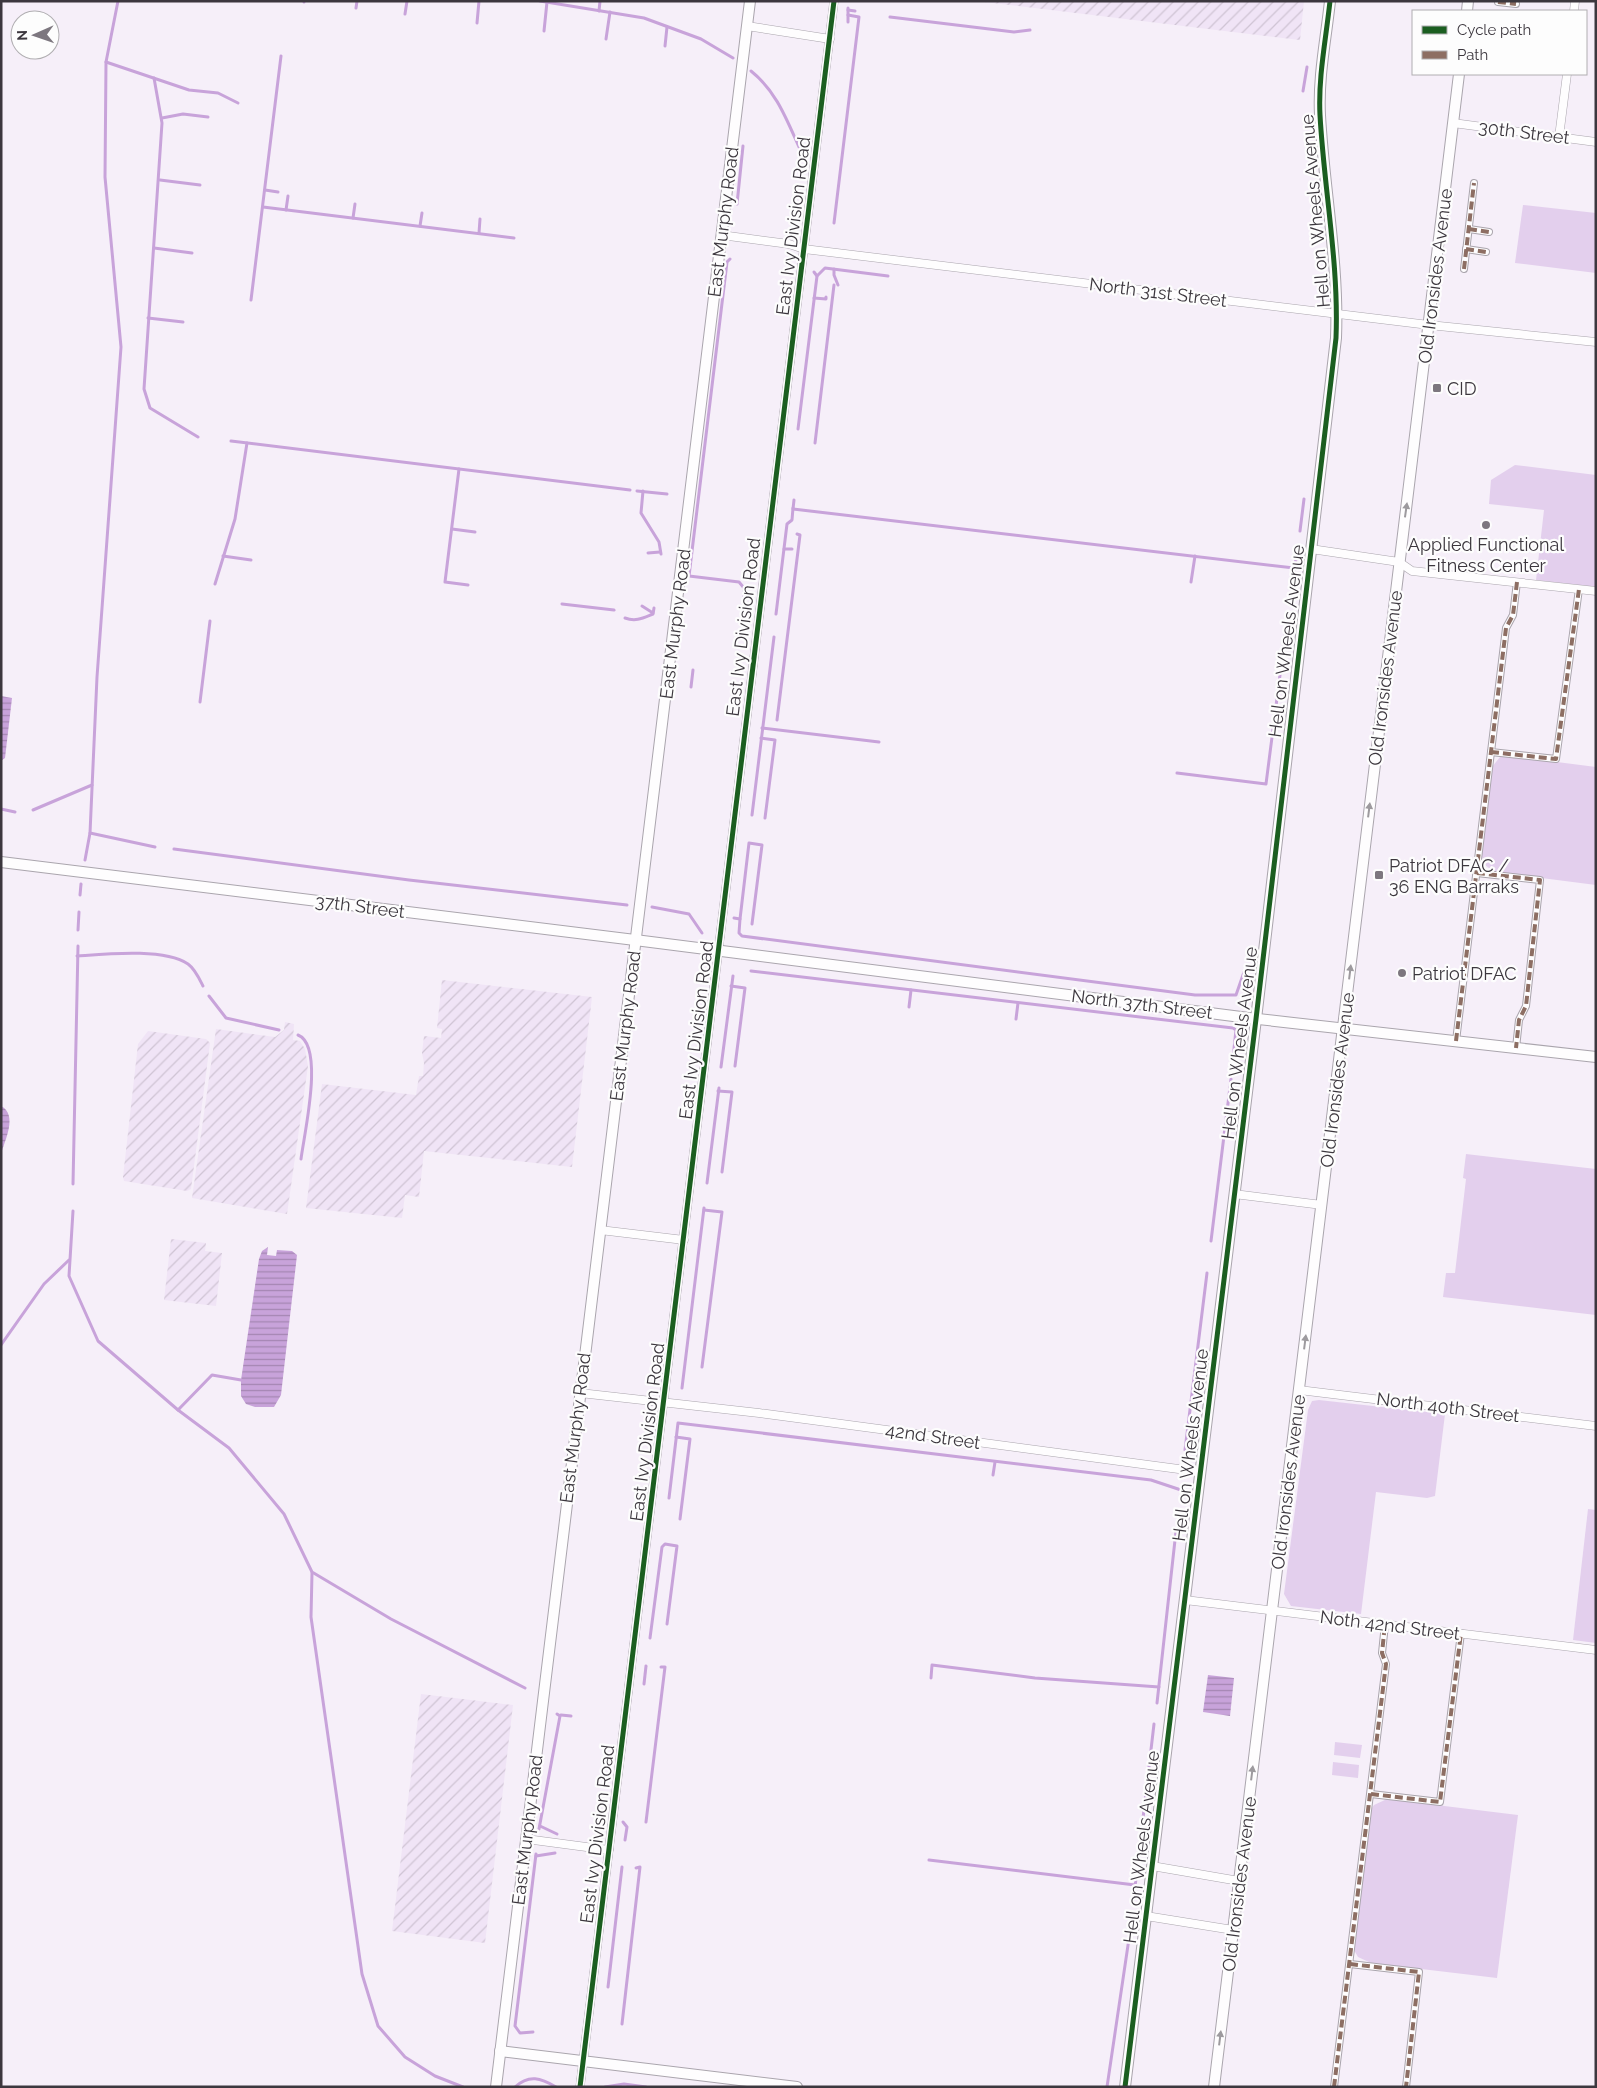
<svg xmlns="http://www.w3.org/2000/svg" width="1597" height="2088" viewBox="0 0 1597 2088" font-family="Raleway,sans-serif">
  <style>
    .industrial { fill: url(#industrial-furrows) }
    .green { fill: #e3cfed }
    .water { fill: url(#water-rules) }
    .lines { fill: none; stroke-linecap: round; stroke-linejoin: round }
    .stream { stroke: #c8a3da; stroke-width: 3 }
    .pedestrian-casing { stroke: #aaa5ad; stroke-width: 8 }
    .minor-casing { stroke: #aaa5ad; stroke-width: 9 }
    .tertiary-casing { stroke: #aaa5ad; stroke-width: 12 }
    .pedestrian { stroke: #fefdfe; stroke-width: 6 }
    .minor { stroke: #fefdfe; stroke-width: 8 }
    .tertiary { stroke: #fefdfe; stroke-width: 10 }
    .quiet { stroke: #8d6e63; stroke-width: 4; stroke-dasharray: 8 4; stroke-linecap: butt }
    .cycleway-casing { stroke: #fdfdfd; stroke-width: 8 }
    .cycleway { stroke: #1b5e20; stroke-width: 5 }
    .oneway { fill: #9d9a9e }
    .poi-dot { fill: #7d777f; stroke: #fdfdfd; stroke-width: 2 }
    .labels { text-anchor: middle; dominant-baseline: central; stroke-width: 4.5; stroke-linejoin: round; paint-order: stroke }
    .street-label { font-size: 18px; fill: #3c373e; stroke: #fdfdfd }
    .poi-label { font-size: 18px; fill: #3c373e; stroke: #fdfdfd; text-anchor: start }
  </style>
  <defs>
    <pattern id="industrial-furrows" width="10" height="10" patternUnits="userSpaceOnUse" patternTransform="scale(1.25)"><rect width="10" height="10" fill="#f0e4f6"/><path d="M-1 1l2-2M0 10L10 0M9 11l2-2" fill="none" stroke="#cfc4d4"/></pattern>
    <pattern id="water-rules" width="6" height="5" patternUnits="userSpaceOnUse" patternTransform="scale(1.25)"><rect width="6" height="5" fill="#c8a3da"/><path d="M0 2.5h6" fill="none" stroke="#a486b2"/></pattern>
  </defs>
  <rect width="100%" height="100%" fill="#f6eff9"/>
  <g class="industrial">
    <polygon points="976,1 1304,1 1300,40"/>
    <polygon points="442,980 592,997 572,1167 424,1151 419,1197 405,1195 402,1218 306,1208 322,1084 416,1095 419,1076 423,1076 424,1063 422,1053 424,1036 441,1038 442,1029 437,1028"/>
    <polygon points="285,1022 294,1024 293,1040 300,1041 305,1049 308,1066 287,1214 192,1198 216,1029 275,1037 284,1030"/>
    <polygon points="148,1031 206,1039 210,1043 191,1189 187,1191 124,1181 123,1177 138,1044"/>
    <polygon points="171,1239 206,1243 205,1251 222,1253 216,1306 164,1300"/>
    <polygon points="421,1694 513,1705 485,1943 392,1931"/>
  </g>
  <g class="green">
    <polygon points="1523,205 1596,213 1596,273 1515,263"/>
    <polygon points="1515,465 1596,475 1596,587 1536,580 1544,510 1489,504 1491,480"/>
    <polygon points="1510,756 1596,767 1596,885 1494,872 1484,864 1481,853 1492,767 1500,757"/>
    <polygon points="1466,1154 1596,1169 1596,1315 1443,1297 1446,1273 1455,1273 1466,1179 1463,1178"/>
    <polygon points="1319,1400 1445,1414 1435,1496 1427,1498 1376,1492 1361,1614 1291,1606 1284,1594 1308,1410 1312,1401"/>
    <polygon points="1588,1509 1596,1510 1596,1643 1573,1640"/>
    <polygon points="1335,1742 1362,1745 1360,1758 1334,1755"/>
    <polygon points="1333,1762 1359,1765 1358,1778 1332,1775"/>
    <polygon points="1387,1799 1518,1815 1497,1978 1371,1963 1358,1957 1354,1950 1370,1811 1374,1805"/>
  </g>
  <g class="water">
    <polygon points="1,696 12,698 5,758 2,760"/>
    <path d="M1,1106C18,1115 5,1140 1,1154Z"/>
    <polygon points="268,1247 267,1255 276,1256 277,1250 292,1251 297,1255 281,1395 274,1407 255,1407 246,1404 241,1396 241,1380 259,1259 262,1251"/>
    <polygon points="1208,1675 1234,1678 1230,1716 1203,1712"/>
  </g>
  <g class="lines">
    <g class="stream">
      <polyline points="540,1 644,18 701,39 733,58"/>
      <polyline points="304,2 304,1"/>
      <polyline points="356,8 357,1"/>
      <polyline points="848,8 848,22"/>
      <polyline points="848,10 855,11"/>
      <polyline points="599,11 600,1"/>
      <polyline points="405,14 407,1"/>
      <polyline points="890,17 1014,32 1030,30"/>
      <polyline points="477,23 479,1"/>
      <polyline points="544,31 547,2"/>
      <polyline points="606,39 610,12"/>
      <polyline points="665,46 667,27"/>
      <polyline points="106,62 189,90 218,93 238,103"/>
      <path d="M751,71C776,91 786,118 799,147"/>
      <polyline points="154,78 162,123 144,389 150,408 198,437"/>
      <polyline points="1303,91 1307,67"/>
      <polyline points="162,118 183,114 208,117"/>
      <polyline points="160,180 200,185"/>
      <polyline points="265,190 278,192"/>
      <polyline points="737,204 743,146"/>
      <polyline points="263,207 514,238"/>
      <polyline points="286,210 288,196"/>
      <polyline points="353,218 355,204"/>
      <polyline points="834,223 859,17 848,15"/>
      <polyline points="420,226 422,213"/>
      <polyline points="479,233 480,219"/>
      <polyline points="154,248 192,253"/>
      <polyline points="730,259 727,262 689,576 739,582 744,588 744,609"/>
      <polyline points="834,269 834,275 838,285"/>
      <polyline points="817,276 825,268 888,276"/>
      <polyline points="814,298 826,299 826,297"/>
      <polyline points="251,300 281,56"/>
      <polyline points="148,318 183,322"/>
      <polyline points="798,429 817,276 814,272"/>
      <polyline points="231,441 630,490"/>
      <polyline points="815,443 834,285"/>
      <polyline points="459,469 445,582 468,585"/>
      <polyline points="637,491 667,494"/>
      <polyline points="643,491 641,513 659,542 661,554"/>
      <polyline points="794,500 793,509 1294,568"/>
      <polyline points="452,529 475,532"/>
      <polyline points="1300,531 1304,499"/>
      <polyline points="784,549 792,549"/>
      <polyline points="648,553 660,552"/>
      <polyline points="223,556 251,560"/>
      <polyline points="1294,571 1296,559"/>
      <polyline points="1191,582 1195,556"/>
      <polyline points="215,584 235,519 247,443"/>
      <polyline points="562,604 614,610"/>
      <polyline points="642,606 653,613"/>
      <polyline points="776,614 787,524 792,520 793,508"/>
      <path d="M625,618C636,622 643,618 653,614L654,608"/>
      <polyline points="691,687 693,670"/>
      <polyline points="200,702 210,621"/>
      <polyline points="777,720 800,535 797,534"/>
      <polyline points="762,728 879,742"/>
      <polyline points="761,738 775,740 765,818"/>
      <polyline points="1177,773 1266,784 1286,628"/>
      <polyline points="1,809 15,812"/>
      <polyline points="33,810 92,785"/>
      <polyline points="752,815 774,637"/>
      <polyline points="90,833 155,847"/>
      <polyline points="174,849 409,880 627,905"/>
      <polyline points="85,860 90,833 97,677 121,347 105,177 106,62 118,1"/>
      <polyline points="80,895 81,884"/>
      <polyline points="652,907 689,914 702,933"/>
      <polyline points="734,918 740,919 749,843 762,845 752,924"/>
      <polyline points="740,919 739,933 742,936 1195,995 1236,995 1244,972"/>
      <polyline points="78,930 79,912"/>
      <path d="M77,956C106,954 164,948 188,964C195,969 199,978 203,986"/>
      <polyline points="751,971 1233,1028 1236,1030 1233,1058"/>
      <polyline points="731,986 745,988 735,1066"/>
      <polyline points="209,996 226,1018 279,1030"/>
      <polyline points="909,1007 911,990"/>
      <polyline points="1016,1019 1018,1003"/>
      <path d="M298,1035C325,1046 304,1134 301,1159"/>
      <polyline points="721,1067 733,976"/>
      <polyline points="718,1091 732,1092 722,1172"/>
      <polyline points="707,1183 719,1088"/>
      <polyline points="73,1184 78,946"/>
      <polyline points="73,1211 69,1276 98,1341 178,1410 229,1448 284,1514 312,1572 391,1619 525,1688"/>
      <polyline points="1211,1241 1231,1079"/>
      <polyline points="1,1345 44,1284 69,1260"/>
      <polyline points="702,1367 722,1212 704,1210"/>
      <polyline points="682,1388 704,1208"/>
      <polyline points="178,1410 212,1375 241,1380"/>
      <polyline points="676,1437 690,1439 680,1519"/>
      <polyline points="1185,1450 1207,1273"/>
      <polyline points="993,1475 995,1462"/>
      <polyline points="669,1498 678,1423 1151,1480 1181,1490"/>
      <polyline points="312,1573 311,1617 362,1974 378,2026 405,2057 435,2076 463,2087"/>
      <polyline points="650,1638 662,1547 665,1544 677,1546 667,1624"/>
      <polyline points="931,1678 932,1665 1035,1678 1159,1687"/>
      <polyline points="644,1684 646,1666"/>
      <polyline points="1157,1703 1176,1531"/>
      <polyline points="561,1715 571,1716"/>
      <polyline points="623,1822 627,1827 625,1840"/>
      <polyline points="646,1822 665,1667 661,1667"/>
      <polyline points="540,1826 557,1834"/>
      <polyline points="539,1829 560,1716 557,1714"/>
      <polyline points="536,1856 555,1853"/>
      <polyline points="929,1860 1135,1885"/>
      <polyline points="1133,1904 1154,1724"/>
      <polyline points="608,1987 622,1867"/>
      <polyline points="622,2024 640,1867 636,1868"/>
      <polyline points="533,2032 520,2033 515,2026 536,1854"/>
      <path d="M515,2087C529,2074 541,2078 556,2087"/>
      <polyline points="605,2087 624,2084 646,2087"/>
      <polyline points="1107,2087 1131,1925"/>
    </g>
    <g class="pedestrian-casing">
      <g id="pedestrian">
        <polyline points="1498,2 1516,4"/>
        <polyline points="1469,229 1489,232"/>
        <polyline points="1466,249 1486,252"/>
        <polyline points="1464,269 1474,183"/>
        <polyline points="1491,752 1556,759 1579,589"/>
        <polyline points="1477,873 1540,880 1526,1006 1519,1020 1516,1048"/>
        <polyline points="1456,1041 1506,628 1513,615 1517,582"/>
        <polyline points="1371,1794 1440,1802 1461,1633"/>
        <polyline points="1350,1964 1419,1972 1406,2087"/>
        <polyline points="1334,2087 1386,1664 1382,1653 1385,1624"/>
      </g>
    </g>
    <g class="minor-casing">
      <g id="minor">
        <polyline points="1574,11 1575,1"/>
        <polyline points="747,26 830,39"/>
        <polyline points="1453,123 1596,142"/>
        <polyline points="1559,137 1567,74"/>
        <polyline points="721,235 789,244 804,249 1429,325 1596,342"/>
        <polyline points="1311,549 1399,562 1412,571 1596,591"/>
        <polyline points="1234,1194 1322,1205"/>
        <polyline points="600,1230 684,1240"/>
        <polyline points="1299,1390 1596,1426"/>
        <polyline points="580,1393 759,1413 1201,1472"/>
        <polyline points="1185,1600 1596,1650"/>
        <polyline points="526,1839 609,1850"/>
        <polyline points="1152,1866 1239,1881"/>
        <polyline points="1146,1916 1233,1930"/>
        <polyline points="580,2087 834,1"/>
      </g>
    </g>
    <g class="tertiary-casing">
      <g id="tertiary">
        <polyline points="1467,11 1468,1"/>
        <polyline points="1,862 635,940 1249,1018 1596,1057"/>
        <polyline points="500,2051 797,2087"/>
        <polyline points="496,2087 750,1"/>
        <path d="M1125,2087L1256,1019L1336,338C1339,263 1324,189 1320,115C1318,77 1326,39 1330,1"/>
        <polyline points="1214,2087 1459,74"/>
      </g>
    </g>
    <use href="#pedestrian" class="pedestrian"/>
    <use href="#minor" class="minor"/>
    <use href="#tertiary" class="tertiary"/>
    <g class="quiet">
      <polyline points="1498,2 1516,4"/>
      <polyline points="1469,229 1489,232"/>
      <polyline points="1466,249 1486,252"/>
      <polyline points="1464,269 1474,183"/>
      <polyline points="1491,752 1556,759 1579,589"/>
      <polyline points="1477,873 1540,880 1526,1006 1519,1020 1516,1048"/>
      <polyline points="1456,1041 1506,628 1513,615 1517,582"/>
      <polyline points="1371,1794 1440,1802 1461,1633"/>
      <polyline points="1350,1964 1419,1972 1406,2087"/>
      <polyline points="1334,2087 1386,1664 1382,1653 1385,1624"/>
    </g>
    <g class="cycleway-casing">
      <g id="cycleway">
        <polyline points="580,2087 834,1"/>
        <path d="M1125,2087L1256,1019L1336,338C1339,263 1324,189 1320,115C1318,77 1326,39 1330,1"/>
      </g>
    </g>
    <use href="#cycleway" class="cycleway"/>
  </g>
  <defs><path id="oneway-solid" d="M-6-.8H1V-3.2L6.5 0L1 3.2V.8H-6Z" transform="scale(1.25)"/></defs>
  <g class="oneway">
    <use href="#oneway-solid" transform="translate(1406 510) rotate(-82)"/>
    <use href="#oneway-solid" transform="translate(1369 810) rotate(-83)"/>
    <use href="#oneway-solid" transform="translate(1350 972) rotate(-83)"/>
    <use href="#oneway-solid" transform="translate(1305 1342) rotate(-83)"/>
    <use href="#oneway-solid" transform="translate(1252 1773) rotate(-83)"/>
    <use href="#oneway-solid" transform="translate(1220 2038) rotate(-83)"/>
  </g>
  <g class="poi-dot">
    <rect x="1432" y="383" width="10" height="10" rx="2.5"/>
    <circle cx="1486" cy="525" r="5"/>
    <rect x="1374" y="870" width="10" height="10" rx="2.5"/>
    <circle cx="1402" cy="973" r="5"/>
  </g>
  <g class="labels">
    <g class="street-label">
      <text transform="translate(1524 132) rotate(7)">30th Street</text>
      <text transform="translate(1315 211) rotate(-95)">Hell on Wheels Avenue</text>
      <text transform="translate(723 222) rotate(-83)">East Murphy Road</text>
      <text transform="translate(793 226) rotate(-83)">East Ivy Division Road</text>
      <text transform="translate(1435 276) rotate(-83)">Old Ironsides Avenue</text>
      <text transform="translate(1158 292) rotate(7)">North 31st Street</text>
      <text transform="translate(675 624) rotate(-83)">East Murphy Road</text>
      <text transform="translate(743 627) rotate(-83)">East Ivy Division Road</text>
      <text transform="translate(1286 641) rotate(-83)">Hell on Wheels Avenue</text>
      <text transform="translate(1385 678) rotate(-83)">Old Ironsides Avenue</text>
      <text transform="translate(360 906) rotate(7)">37th Street</text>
      <text transform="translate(1142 1004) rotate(7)">North 37th Street</text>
      <text transform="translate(625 1026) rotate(-83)">East Murphy Road</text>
      <text transform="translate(696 1030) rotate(-83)">East Ivy Division Road</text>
      <text transform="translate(1239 1043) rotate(-83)">Hell on Wheels Avenue</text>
      <text transform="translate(1337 1080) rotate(-83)">Old Ironsides Avenue</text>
      <text transform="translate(1448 1407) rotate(7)">North 40th Street</text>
      <text transform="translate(575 1428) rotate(-83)">East Murphy Road</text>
      <text transform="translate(647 1432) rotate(-83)">East Ivy Division Road</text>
      <text transform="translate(933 1436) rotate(8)">42nd Street</text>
      <text transform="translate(1190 1445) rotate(-83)">Hell on Wheels Avenue</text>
      <text transform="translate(1288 1482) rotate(-83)">Old Ironsides Avenue</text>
      <text transform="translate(1390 1625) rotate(7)">Noth 42nd Street</text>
      <text transform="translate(527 1830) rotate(-83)">East Murphy Road</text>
      <text transform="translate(597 1834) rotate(-83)">East Ivy Division Road</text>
      <text transform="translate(1141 1847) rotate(-83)">Hell on Wheels Avenue</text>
      <text transform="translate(1239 1884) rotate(-83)">Old Ironsides Avenue</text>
    </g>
    <g class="poi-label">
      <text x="1447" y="388">CID</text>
      <text x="1486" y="544" text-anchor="middle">Applied Functional<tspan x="1486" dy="21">Fitness Center</tspan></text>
      <text x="1389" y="865">Patriot DFAC /<tspan x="1389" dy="21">36 ENG Barraks</tspan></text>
      <text x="1412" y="973">Patriot DFAC</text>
    </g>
  </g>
  <rect width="1597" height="2088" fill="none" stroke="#3c373e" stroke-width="5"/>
  <rect x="1412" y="10" width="175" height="65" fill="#fdfdfd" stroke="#b0aeb1"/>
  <rect x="1422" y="26" width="25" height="8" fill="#1b5e20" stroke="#b0aeb1"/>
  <text x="1457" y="35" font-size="15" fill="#3c373e">Cycle path</text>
  <rect x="1422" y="51" width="25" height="8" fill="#8d6e63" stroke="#b0aeb1"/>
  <text x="1457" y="60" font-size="15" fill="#3c373e">Path</text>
  <g transform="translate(35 35) rotate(268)"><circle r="24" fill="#fdfdfd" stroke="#b0aeb1"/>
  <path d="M0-4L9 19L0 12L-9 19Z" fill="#7d777f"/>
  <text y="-8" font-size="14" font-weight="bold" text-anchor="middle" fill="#3c373e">N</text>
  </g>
</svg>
